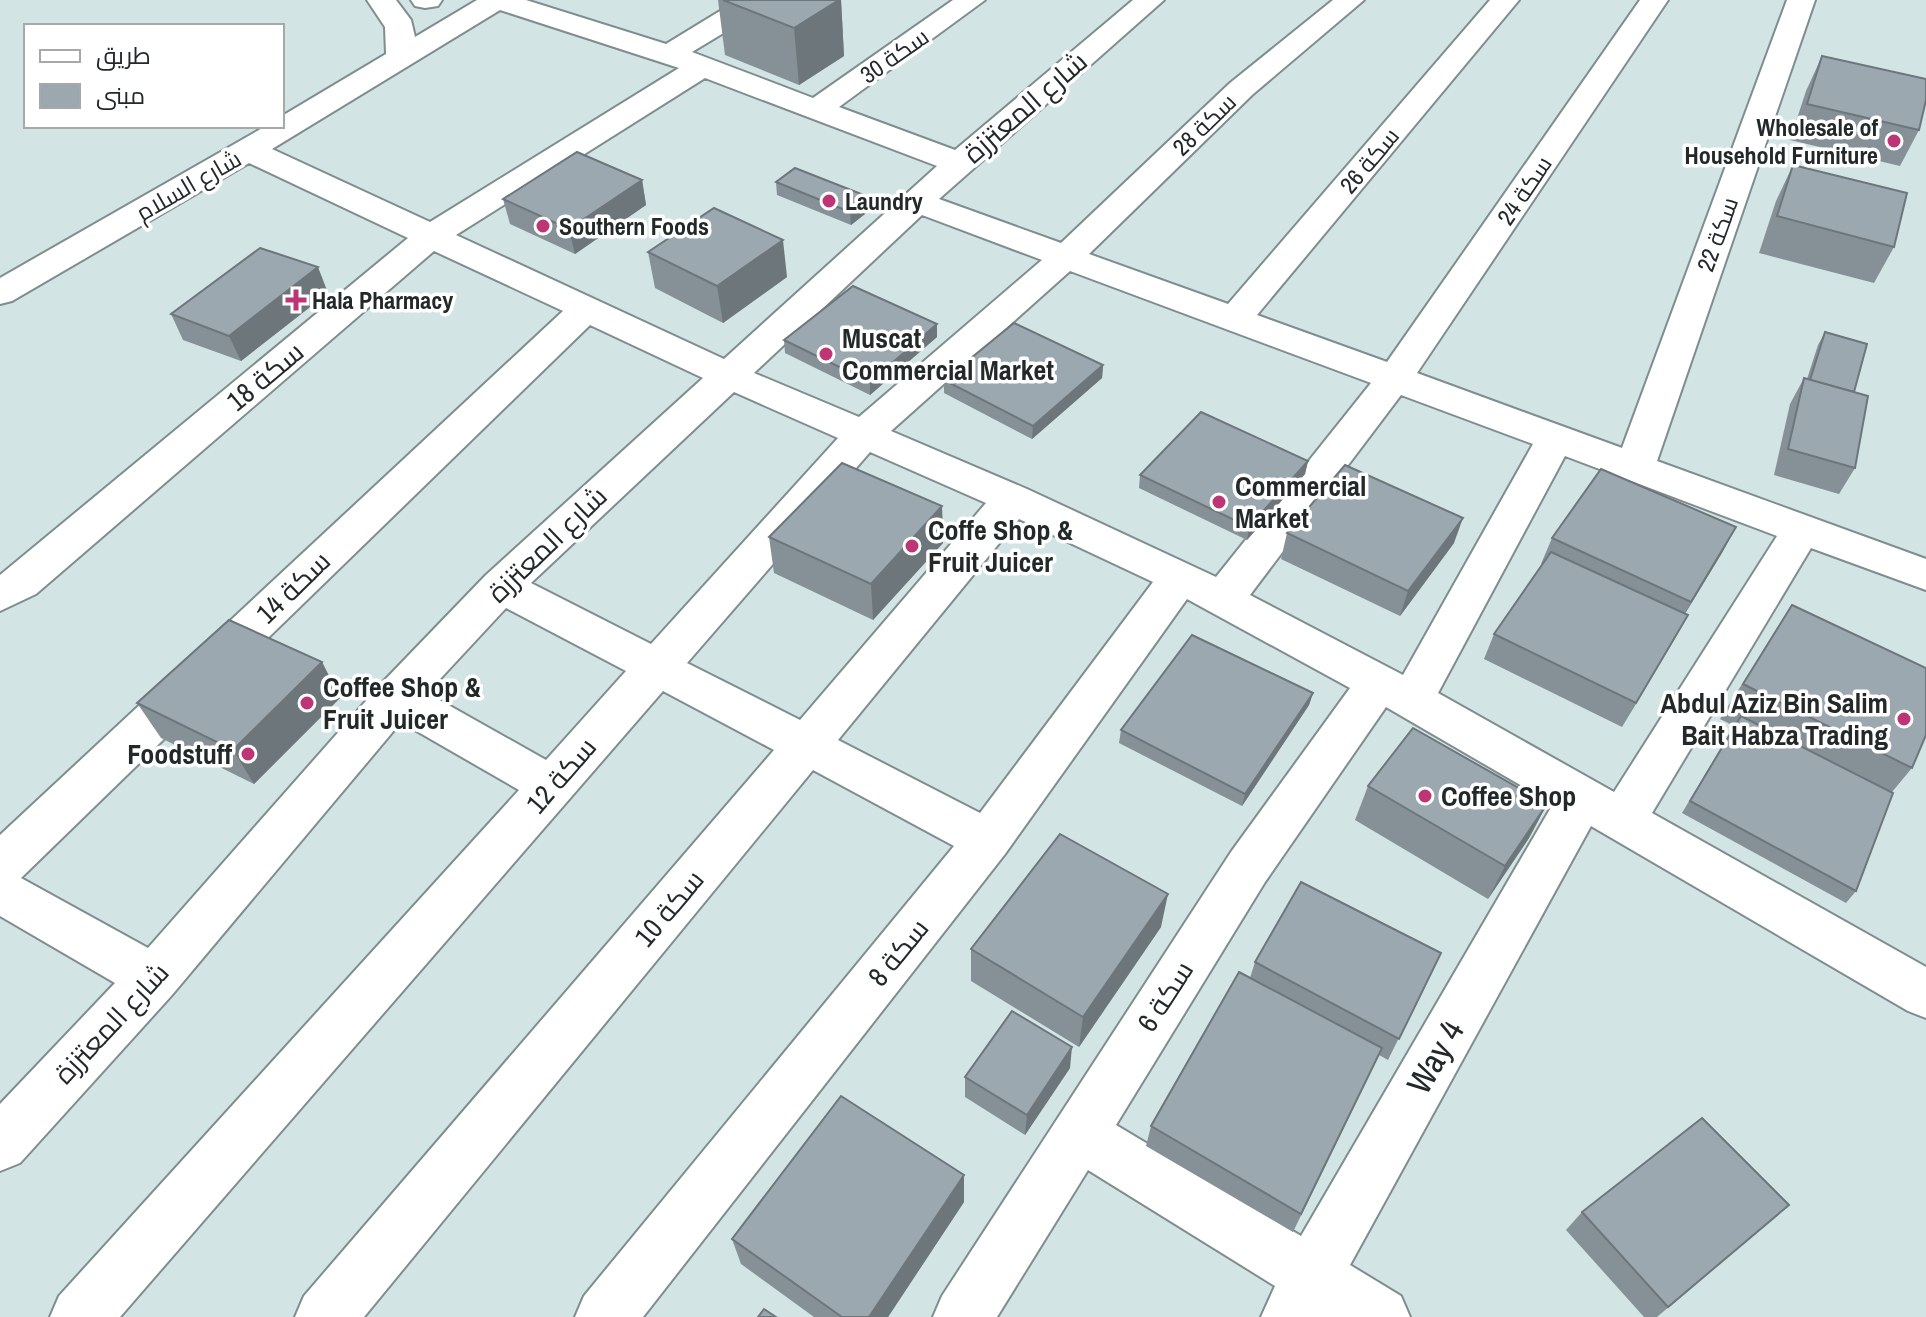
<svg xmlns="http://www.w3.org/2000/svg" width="1926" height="1317" viewBox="0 0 1926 1317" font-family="'Archivo Narrow',Cairo,sans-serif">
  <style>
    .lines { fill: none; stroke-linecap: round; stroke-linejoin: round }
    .minor-casing { stroke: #7e8d8f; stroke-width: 4 }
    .minor { fill: #fff; fill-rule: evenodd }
    .wall { fill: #869097 }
    .shaded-wall { fill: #6d767b }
    .building { fill: #9ca8b0; stroke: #6d767b; stroke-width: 2 }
    .poi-dot { fill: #bd3574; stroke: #fff; stroke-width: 3 }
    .labels { text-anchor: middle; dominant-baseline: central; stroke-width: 7; stroke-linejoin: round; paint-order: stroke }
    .far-street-label { font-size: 24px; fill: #232929; stroke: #fff }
    .far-poi-label { font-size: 24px; font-weight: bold; fill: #232929; stroke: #fff; text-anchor: start }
    .street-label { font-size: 28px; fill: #232929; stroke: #fff }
    .poi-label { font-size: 28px; font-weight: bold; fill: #232929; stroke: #fff; text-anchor: start }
    .near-street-label { font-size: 34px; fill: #232929; stroke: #fff }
  </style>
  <rect width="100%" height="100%" fill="#d3e4e5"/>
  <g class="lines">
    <g class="minor-casing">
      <g id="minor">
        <path d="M367,0H396L411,20L415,37L477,0H526L666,44L738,0H772L768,6L692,52L813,98L953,0H985L839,107L955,150L1133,0H1164L939,199L1061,243L1230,83L1333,0H1364L1252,95L1089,254L1228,304L1490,0H1519L1257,315L1387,362L1640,0H1668L1417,373L1622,448L1787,0H1815L1657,461L1926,559V590L1811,548L1652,813L1926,967V1018L1908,1011L1591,826L1350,1265L1401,1296L1410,1317H1261L1275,1286L1088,1170L997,1317H933L942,1296L1231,852L1350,688L1187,599L1005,854L643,1317H575L584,1296L954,846L813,770L364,1317H295L304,1296L774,750L663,691L120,1317H50L59,1296L519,790L401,722L172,995L20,1163L0,1171V1104L115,983L0,916V835L563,311L434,251L36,594L0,611V575L408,238L249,163L12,301L0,304V278L266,126H282V116L386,54L385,27ZM500,10L679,68L430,222L272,149ZM705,78L937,166L724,359L456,235ZM922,215L1042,260L859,417L754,373ZM1070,271L1371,383L1216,577L1027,489L891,431ZM590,325L703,378L486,575L380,685L148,948L21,878ZM734,392L838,438L651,644L531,583ZM1401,395L1533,444L1403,675L1250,595ZM870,452L986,503L800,720L687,663ZM1565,456L1777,536L1614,792L1438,693ZM1019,519L1153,582L980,813L838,740ZM506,608L626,671L546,760L427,693ZM1386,707L1553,804L1301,1236L1116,1125L1265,882Z"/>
        <polygon points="411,0 442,0 438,6 425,8 415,6"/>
      </g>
    </g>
    <use href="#minor" class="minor"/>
  </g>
  <g class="wall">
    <polygon points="718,0 841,0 844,56 799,85 725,55"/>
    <polygon points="1822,56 1919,130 1900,166 1790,140 1806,91"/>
    <polygon points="1793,165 1894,247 1874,283 1759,253 1776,201"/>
    <polygon points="642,180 646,205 575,254 510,224 503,199"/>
    <polygon points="776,182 870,210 851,225 777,195"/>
    <polygon points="648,252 787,277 723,323 655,288"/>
    <polygon points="328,293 241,361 183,340 171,314"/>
    <polygon points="1825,332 1855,392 1855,468 1839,494 1774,475 1790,404 1804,378 1807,379 1818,345"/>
    <polygon points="937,337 870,395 785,353 784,340"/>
    <polygon points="1103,365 1102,378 1032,439 944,393 944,380"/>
    <polygon points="1308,461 1305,474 1247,540 1139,488 1140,475"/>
    <polygon points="942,506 943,543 873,620 774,573 769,537"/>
    <polygon points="1736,527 1685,613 1674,640 1622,727 1484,659 1494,634 1542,564 1541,564 1552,538"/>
    <polygon points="1287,533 1454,543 1400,616 1281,559"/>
    <polygon points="1792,605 1912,768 1892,792 1856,891 1846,903 1682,813 1734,726 1720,719"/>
    <polygon points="322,662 340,698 254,784 161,738 137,703"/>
    <polygon points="1313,693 1309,705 1242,806 1119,743 1121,730"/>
    <polygon points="1368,786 1547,804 1529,838 1488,899 1355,820"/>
    <polygon points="1161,927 1079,1047 971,981 971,949"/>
    <polygon points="1441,953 1388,1060 1379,1055 1293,1232 1146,1146 1151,1126 1250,978 1255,962"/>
    <polygon points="1070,1068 1025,1135 965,1097 965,1077"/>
    <polygon points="964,1175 964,1202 888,1317 814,1317 741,1264 732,1239"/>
    <polygon points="1789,1205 1657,1317 1644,1317 1566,1230 1582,1212"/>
  </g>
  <g class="shaded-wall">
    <polygon points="839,0 841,0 844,56 799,85 794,28"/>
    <polygon points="642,180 646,205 575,254 569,229"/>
    <polygon points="869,197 870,210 851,225 850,212"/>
    <polygon points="783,240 787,277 723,323 717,286"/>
    <polygon points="318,267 328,293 241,361 229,336"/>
    <polygon points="937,324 937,337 870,395 870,382"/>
    <polygon points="1103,365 1102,378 1032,439 1033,426"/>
    <polygon points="1308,461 1305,474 1247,540 1249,527"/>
    <polygon points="942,506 943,543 873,620 871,584"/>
    <polygon points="1463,518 1454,543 1400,616 1408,591"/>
    <polygon points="1736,527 1722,553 1677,627 1691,602"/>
    <polygon points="1688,615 1674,640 1622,727 1636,703"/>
    <polygon points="322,662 340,698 254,784 233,750"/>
    <polygon points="1313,693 1309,705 1242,806 1245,794"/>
    <polygon points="1547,804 1529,838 1488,899 1505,866"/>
    <polygon points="1168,894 1161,927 1079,1047 1083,1017"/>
    <polygon points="1072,1047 1070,1068 1025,1135 1027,1115"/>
    <polygon points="964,1175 964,1202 888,1317 869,1317"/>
  </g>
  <g class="building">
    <polygon points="723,0 839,0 794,28"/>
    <polygon points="1822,56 1926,79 1926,100 1919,130 1807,104"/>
    <polygon points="577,152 642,180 569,229 503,199"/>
    <polygon points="1793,165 1907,193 1894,247 1777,216"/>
    <polygon points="795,168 869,197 850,212 776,182"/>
    <polygon points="714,208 783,240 717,286 648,252"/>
    <polygon points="260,248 318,267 229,336 171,314"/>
    <polygon points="853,286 937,324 870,382 784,340"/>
    <polygon points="1014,323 1103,365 1033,426 944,380"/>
    <polygon points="1825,332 1867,344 1854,392 1810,380"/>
    <polygon points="1804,378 1868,396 1855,468 1788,449"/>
    <polygon points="1201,412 1308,461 1249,527 1140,475"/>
    <polygon points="842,463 942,506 871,584 769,537"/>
    <polygon points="1345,465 1463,518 1408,591 1287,533"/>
    <polygon points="1601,469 1736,527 1691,602 1552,538"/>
    <polygon points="1551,552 1688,615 1636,703 1494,634"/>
    <polygon points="1792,605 1926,668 1926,735 1912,768 1743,684"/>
    <polygon points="229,620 322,662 233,750 137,703"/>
    <polygon points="1192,635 1313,693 1245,794 1121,730"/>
    <polygon points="1741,716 1893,793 1856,891 1690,801"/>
    <polygon points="1413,728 1547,804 1505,866 1368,786"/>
    <polygon points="1060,834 1168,894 1083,1017 971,949"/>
    <polygon points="1301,882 1441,953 1399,1039 1255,962"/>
    <polygon points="1239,972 1382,1048 1301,1214 1151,1126"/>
    <polygon points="1012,1011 1072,1047 1027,1115 965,1077"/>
    <polygon points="841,1096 964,1175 869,1317 842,1317 732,1239"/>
    <polygon points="1702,1118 1789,1205 1668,1307 1582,1212"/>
    <polygon points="764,1309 776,1317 758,1317"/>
  </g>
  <g class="poi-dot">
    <circle cx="1894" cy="141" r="8"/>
    <circle cx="829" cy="201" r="8"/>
    <circle cx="543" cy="226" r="8"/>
    <path d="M292 288h8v8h8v8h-8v8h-8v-8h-8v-8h8z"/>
    <circle cx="826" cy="354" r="8"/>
    <circle cx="1219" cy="502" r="8"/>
    <circle cx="912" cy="546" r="8"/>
    <circle cx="307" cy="703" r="8"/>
    <circle cx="1904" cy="719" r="8"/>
    <circle cx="248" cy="754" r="8"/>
    <circle cx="1425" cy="796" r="8"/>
  </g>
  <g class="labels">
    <g class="far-street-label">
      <text transform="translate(894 55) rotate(-35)">سكة 30</text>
      <text transform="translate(1204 124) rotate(-44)">سكة 28</text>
      <text transform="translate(1369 160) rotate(-50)">سكة 26</text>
      <text transform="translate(188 185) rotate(-30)">شارع السلام</text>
      <text transform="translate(1524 190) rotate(-56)">سكة 24</text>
      <text transform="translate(1717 234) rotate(-70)">سكة 22</text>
    </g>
    <g class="far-poi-label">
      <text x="1878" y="127" text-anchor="end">Wholesale of<tspan x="1878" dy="28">Household Furniture</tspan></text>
      <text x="845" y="201">Laundry</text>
      <text x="559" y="226">Southern Foods</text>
      <text x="312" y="300">Hala Pharmacy</text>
    </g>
    <g class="street-label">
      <text transform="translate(1025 107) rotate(-41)">شارع المعتززة</text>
      <text transform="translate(265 376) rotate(-40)">سكة 18</text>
      <text transform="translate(547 544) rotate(-44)">شارع المعتززة</text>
      <text transform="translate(293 587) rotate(-44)">سكة 14</text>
      <text transform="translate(561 775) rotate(-49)">سكة 12</text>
      <text transform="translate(669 908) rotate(-50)">سكة 10</text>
      <text transform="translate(898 952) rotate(-51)">سكة 8</text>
      <text transform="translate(1165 996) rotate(-57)">سكة 6</text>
      <text transform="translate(111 1023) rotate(-47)">شارع المعتززة</text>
    </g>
    <g class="poi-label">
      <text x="842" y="338">Muscat<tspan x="842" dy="32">Commercial Market</tspan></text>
      <text x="1235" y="486">Commercial<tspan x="1235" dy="32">Market</tspan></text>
      <text x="928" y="530">Coffe Shop &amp;<tspan x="928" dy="32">Fruit Juicer</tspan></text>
      <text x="323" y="687">Coffee Shop &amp;<tspan x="323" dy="32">Fruit Juicer</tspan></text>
      <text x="1888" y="703" text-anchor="end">Abdul Aziz Bin Salim<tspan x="1888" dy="32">Bait Habza Trading</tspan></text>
      <text x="232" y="754" text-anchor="end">Foodstuff</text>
      <text x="1441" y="796">Coffee Shop</text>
    </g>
    <g class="near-street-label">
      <text transform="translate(1435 1057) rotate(-60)">Way 4</text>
    </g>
  </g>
  <rect x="24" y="24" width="260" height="104" fill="#ffffff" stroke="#a7a9a9" stroke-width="2"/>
  <rect x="40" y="50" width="40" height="12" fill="#ffffff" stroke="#a7a9a9" stroke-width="2"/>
  <text x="96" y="64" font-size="24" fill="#232929">طريق</text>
  <rect x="40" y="84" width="40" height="24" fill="#9ca8b0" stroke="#a7a9a9" stroke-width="2"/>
  <text x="96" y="104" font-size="24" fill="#232929">مبنى</text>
</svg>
